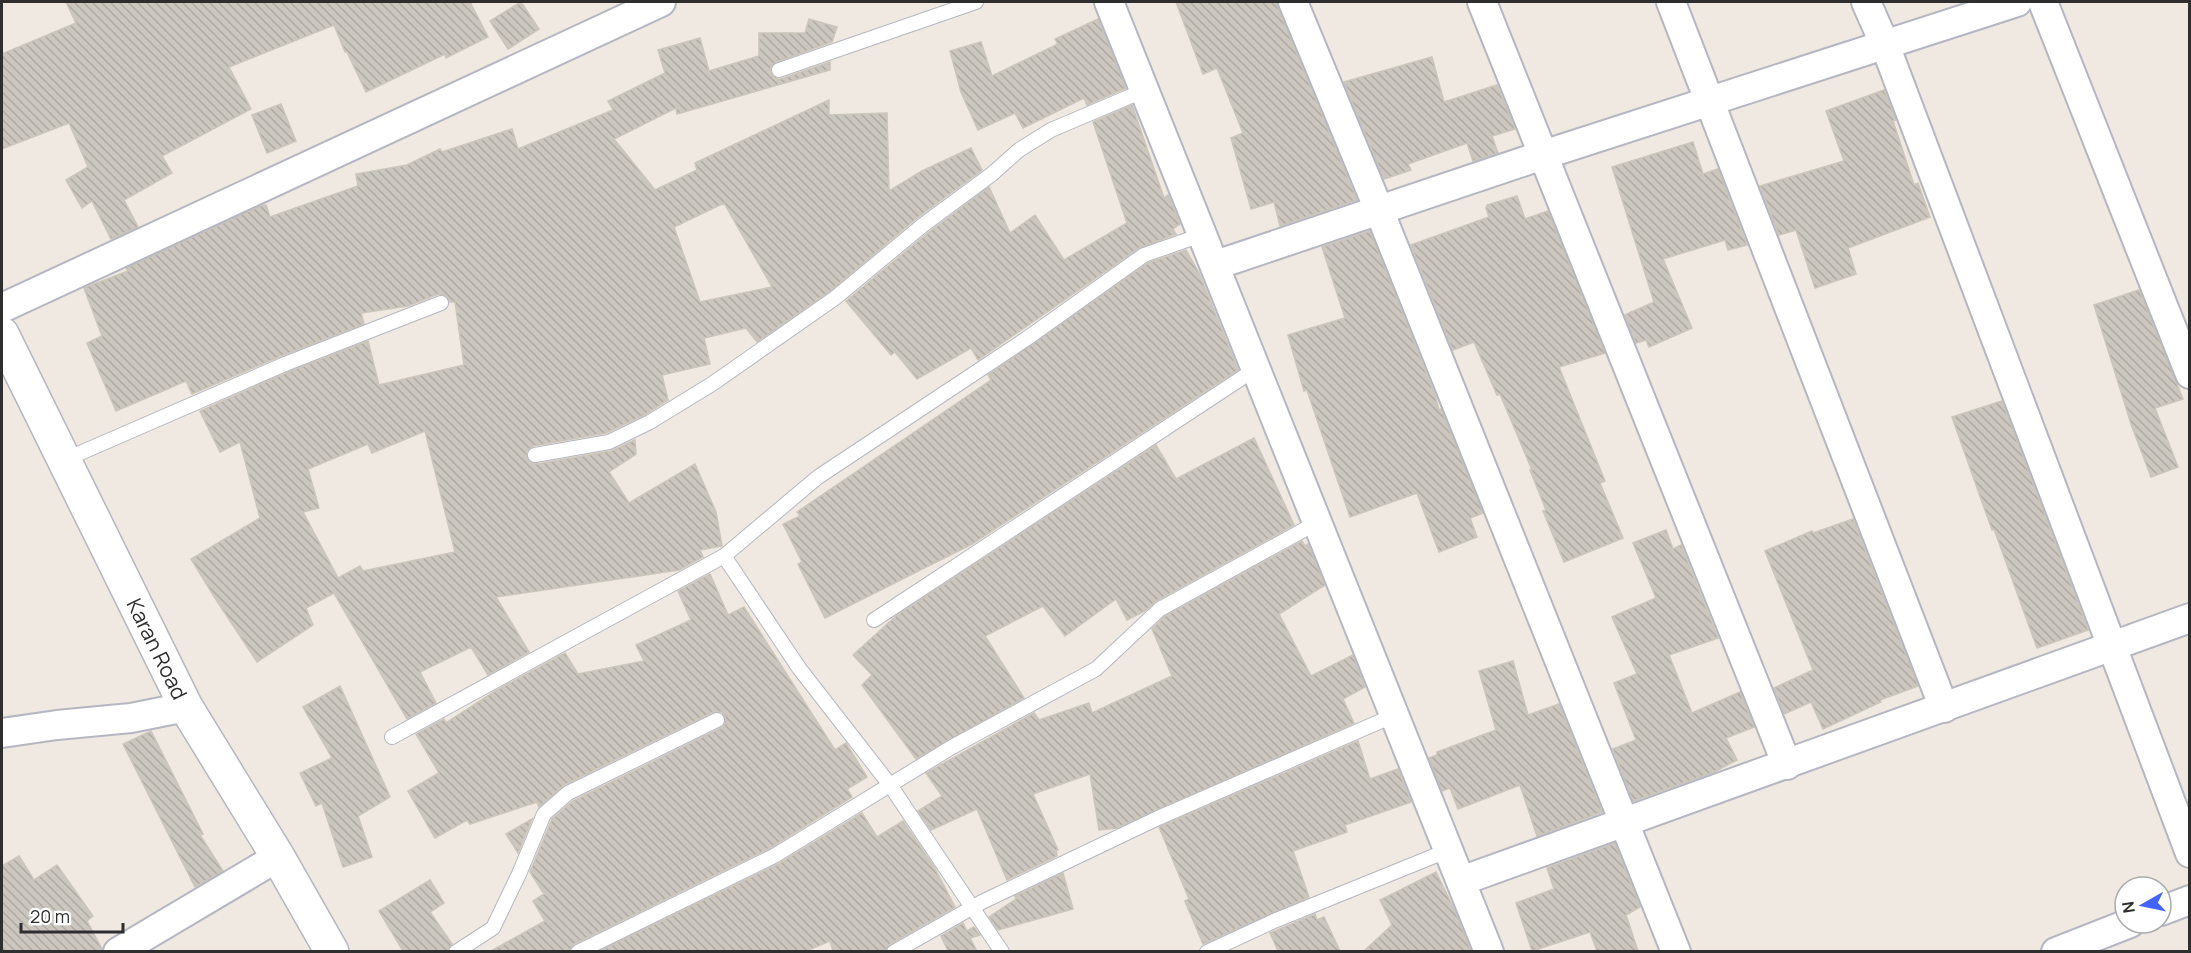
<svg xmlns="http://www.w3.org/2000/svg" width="2191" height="953" viewBox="0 0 2191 953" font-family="Manrope,sans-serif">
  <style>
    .building { fill: url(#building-back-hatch); stroke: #cbc5ba; stroke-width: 1.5; fill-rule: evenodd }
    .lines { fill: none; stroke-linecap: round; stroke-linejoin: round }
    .service-casing { stroke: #b4b7c1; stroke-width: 16 }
    .minor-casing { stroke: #b4b7c1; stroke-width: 32 }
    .tertiary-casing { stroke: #b4b7c1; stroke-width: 36 }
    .service { stroke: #fff; stroke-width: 14 }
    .minor { stroke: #fff; stroke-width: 28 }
    .tertiary { stroke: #fff; stroke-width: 33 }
    .labels { text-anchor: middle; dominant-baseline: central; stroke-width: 4.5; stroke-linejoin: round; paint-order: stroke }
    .street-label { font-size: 21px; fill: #2e2e2e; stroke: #fff }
  </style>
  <defs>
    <pattern id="building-back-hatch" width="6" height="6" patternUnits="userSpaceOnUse" patternTransform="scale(1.5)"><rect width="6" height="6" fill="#cbc7bf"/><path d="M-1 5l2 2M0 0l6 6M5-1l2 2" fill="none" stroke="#afaba4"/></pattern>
  </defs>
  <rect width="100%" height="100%" fill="#efe9e1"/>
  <g class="building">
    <polygon points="66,2 470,2 488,37 446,58 445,54 366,92 347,52 345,52 334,25 229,67 251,109 162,156 172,173 124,200 138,227 111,239 92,201 82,208 66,180 88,167 69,123 2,149 2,54 76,23"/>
    <polygon points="521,2 539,29 508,49 490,21"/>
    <polygon points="1176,2 1277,2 1278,8 1357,200 1280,226 1274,202 1251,209 1231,138 1243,133 1217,68 1203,74"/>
    <path d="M809,19L837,27L832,42L776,62L770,68L771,73L777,79H781L830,62V70L677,114L676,108L614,139L655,190L697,170L695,163L829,100V115L887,113L889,191L922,171L971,148L982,170L917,218L830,291L757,342L746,328L704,338L710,364L662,375L668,400L646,414L606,433L533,446L526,452L529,461L537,464L611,451L635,440L636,454L609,472L629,503L695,464L716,512L722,546L700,550L703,557L679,570L496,597L529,652L488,675L471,647L420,672L436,703L407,719L334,593L306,608L313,625L257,662L215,598L191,559L260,518L240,442L220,452L200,411L288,372L368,341L379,385L464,365L455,302H450L446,296L438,294L408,306L361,313L364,324L281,356L192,394L186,381L116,411L87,343L102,336L84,288L128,271L126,268L258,207L266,205L270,217L358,186L356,174L407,165L440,149L442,152L512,129L518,149L613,110L608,101L665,73L658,50L700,38L709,71L759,56V33H805ZM724,203L772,287L700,302L674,227ZM425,431L455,552L363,571L360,566L338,578L303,512L319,508L308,469L368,444L372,453Z"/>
    <polygon points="1098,19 1126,88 1087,105 1084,98 1023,128 1015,113 978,130 961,92 950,51 981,42 992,76 1058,44 1055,39"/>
    <polygon points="1432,57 1444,102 1497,85 1515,129 1492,136 1498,153 1473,161 1467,143 1408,164 1411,170 1384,179 1344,82"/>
    <polygon points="1884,90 1896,120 1893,121 1914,185 1918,183 1930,217 1848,248 1856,274 1815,288 1796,230 1779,235 1760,186 1844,161 1826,111"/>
    <polygon points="281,104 296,141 267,153 252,115"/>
    <polygon points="1132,105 1164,198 1168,195 1180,224 1173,229 1176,234 1139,248 978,360 971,348 917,379 895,352 891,355 846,301 929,232 989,187 1010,233 1035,215 1064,260 1127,223 1093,122"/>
    <polygon points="1693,142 1703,174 1718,169 1747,245 1728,250 1725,240 1663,259 1692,328 1649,347 1646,340 1636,343 1625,315 1654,302 1612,167"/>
    <polygon points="1517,196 1525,219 1548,211 1605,353 1559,367 1605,481 1600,483 1623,538 1564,562 1543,511 1546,510 1530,470 1532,470 1500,394 1497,395 1474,342 1453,350 1411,245 1489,217 1486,208 1487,205"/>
    <polygon points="1370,231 1435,395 1439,410 1441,409 1483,513 1470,518 1477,537 1439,552 1417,493 1350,517 1307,390 1304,391 1288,335 1345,318 1322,247"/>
    <polygon points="1186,250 1199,273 1238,370 972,544 825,618 798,564 802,562 783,524 800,516 797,512 991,380 988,375 1148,263"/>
    <polygon points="2139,290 2183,399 2155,408 2178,467 2151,477 2131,424 2094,305"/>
    <polygon points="2002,401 2088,630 2037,648 1994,529 1992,530 1952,417"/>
    <polygon points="1254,438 1294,525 1156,601 1145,611 1127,620 1116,599 1065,636 1043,606 985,636 1024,698 916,759 862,685 872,675 853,655 897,615 1156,445 1176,479"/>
    <polygon points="1853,519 1918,686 1880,700 1881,702 1823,729 1811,702 1784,714 1774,688 1813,670 1765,551 1812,531 1813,533"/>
    <polygon points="1666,530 1673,549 1681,545 1718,638 1669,655 1692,713 1740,692 1754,727 1726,738 1737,760 1714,772 1633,801 1613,749 1636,740 1614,683 1637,674 1612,617 1656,598 1633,543"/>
    <polygon points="1302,541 1305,546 1308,544 1325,585 1279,614 1311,676 1353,655 1365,687 1343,699 1354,723 1117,828 1099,830 1090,774 1033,794 1058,850 1056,850 1057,856 1007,880 977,809 931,830 918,811 942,796 926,773 1034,713 1039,720 1089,703 1092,713 1172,676 1152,629 1165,616"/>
    <polygon points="710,574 728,615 744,607 835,750 846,743 867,777 847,789 852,797 770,848 574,944 569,951 491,951 545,921 533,901 544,894 530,872 552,819 573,801 721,728 725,724 725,717 722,712 713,712 564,785 539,807 537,802 470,824 467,820 435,838 408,791 439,773 416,734 444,719 446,723 497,690 565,653 578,674 644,661 636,645 691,620 678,591"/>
    <polygon points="1513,661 1528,715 1559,704 1602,812 1537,836 1520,785 1458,809 1450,788 1442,791 1429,758 1437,755 1437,752 1496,730 1479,671"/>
    <polygon points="340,686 390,797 358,816 372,857 343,867 322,803 316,806 300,773 332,758 303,707"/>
    <polygon points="151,731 203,834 200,835 223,871 195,887 123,744"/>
    <polygon points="1358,741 1370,779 1398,769 1411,802 1345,825 1347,832 1293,851 1309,897 1203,944 1185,901 1189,899 1159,827"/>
    <polygon points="862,813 877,837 903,821 934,867 955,907 890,944 885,951 833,951 830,941 806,951 599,951 778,864"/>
    <polygon points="532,819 518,853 506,834"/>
    <polygon points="1615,843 1640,907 1626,915 1638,951 1597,951 1590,932 1532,951 1516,903 1554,889 1547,868"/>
    <polygon points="19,856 34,880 57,865 93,916 87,921 102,949 102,951 2,951 2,866"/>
    <polygon points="1436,872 1455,911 1471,951 1364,951 1392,925 1380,900"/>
    <polygon points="1063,873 1073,909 998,930 989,917 1016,899 1015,896"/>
    <polygon points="430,880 444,903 430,912 452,944 447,951 403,951 379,911"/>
    <polygon points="1315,914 1317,920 1324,917 1340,951 1278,951 1270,933"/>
    <polygon points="963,923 967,931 974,927 980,935 970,938 977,951 948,951 941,936"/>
  </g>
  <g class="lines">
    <g class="service-casing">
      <g id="service">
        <polyline points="779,70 976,2"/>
        <polyline points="535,455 609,442 650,422 712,384 835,298 923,225 992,174 1019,150 1051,130 1145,90"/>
        <polyline points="64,460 285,364 441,303"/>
        <polyline points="724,556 799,668 890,785 1002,952"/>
        <polyline points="874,620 1257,368"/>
        <polyline points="392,737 724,556 818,477 1026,339 1144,255 1204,234"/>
        <polyline points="456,952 493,928 519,874 544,814 568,793 717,720"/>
        <polyline points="578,952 774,856 952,747 1096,669 1160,609 1318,522"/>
        <polyline points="894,952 982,902 1158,818 1395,715"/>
        <polyline points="1207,952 1274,921 1449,850"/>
      </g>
    </g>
    <g class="minor-casing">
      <g id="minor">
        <polyline points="1109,2 1489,952"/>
        <polyline points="1293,2 1379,210 1676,952"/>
        <polyline points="1482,2 1787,765"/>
        <polyline points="1671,2 1944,708"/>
        <polyline points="1866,2 1885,45 2190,853"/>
        <polyline points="2043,2 2190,374"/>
        <polyline points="1216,265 1543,155 2017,2"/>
        <polyline points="2,308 661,2"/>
        <polyline points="2,733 57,725 131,718 186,707"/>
        <polyline points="1461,881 2190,618"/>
        <polyline points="2161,911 2190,900"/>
        <polyline points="118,952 278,857"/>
        <polyline points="2056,952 2130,923"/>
      </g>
    </g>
    <g class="tertiary-casing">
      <g id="tertiary">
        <path id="s1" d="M2,334L186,707L278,857L332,952"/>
      </g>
    </g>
    <use href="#service" class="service"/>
    <use href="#minor" class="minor"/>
    <use href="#tertiary" class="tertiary"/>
  </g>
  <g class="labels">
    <g class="street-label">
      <text stroke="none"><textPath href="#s1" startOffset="351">Karan Road</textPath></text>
    </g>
  </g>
  <rect width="2191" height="953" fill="none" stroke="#2e2e2e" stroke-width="6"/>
  <g transform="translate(2143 905) rotate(261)"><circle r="28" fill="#ffffff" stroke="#ababab" stroke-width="1.5"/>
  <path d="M0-4.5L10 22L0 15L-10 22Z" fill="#4264fb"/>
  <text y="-9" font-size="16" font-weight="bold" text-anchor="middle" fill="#2e2e2e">N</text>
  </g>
  <path d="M21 923v9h102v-9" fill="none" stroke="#2e2e2e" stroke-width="3"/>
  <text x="30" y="923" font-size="18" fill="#2e2e2e" stroke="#ffffff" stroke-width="4.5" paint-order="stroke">20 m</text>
</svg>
